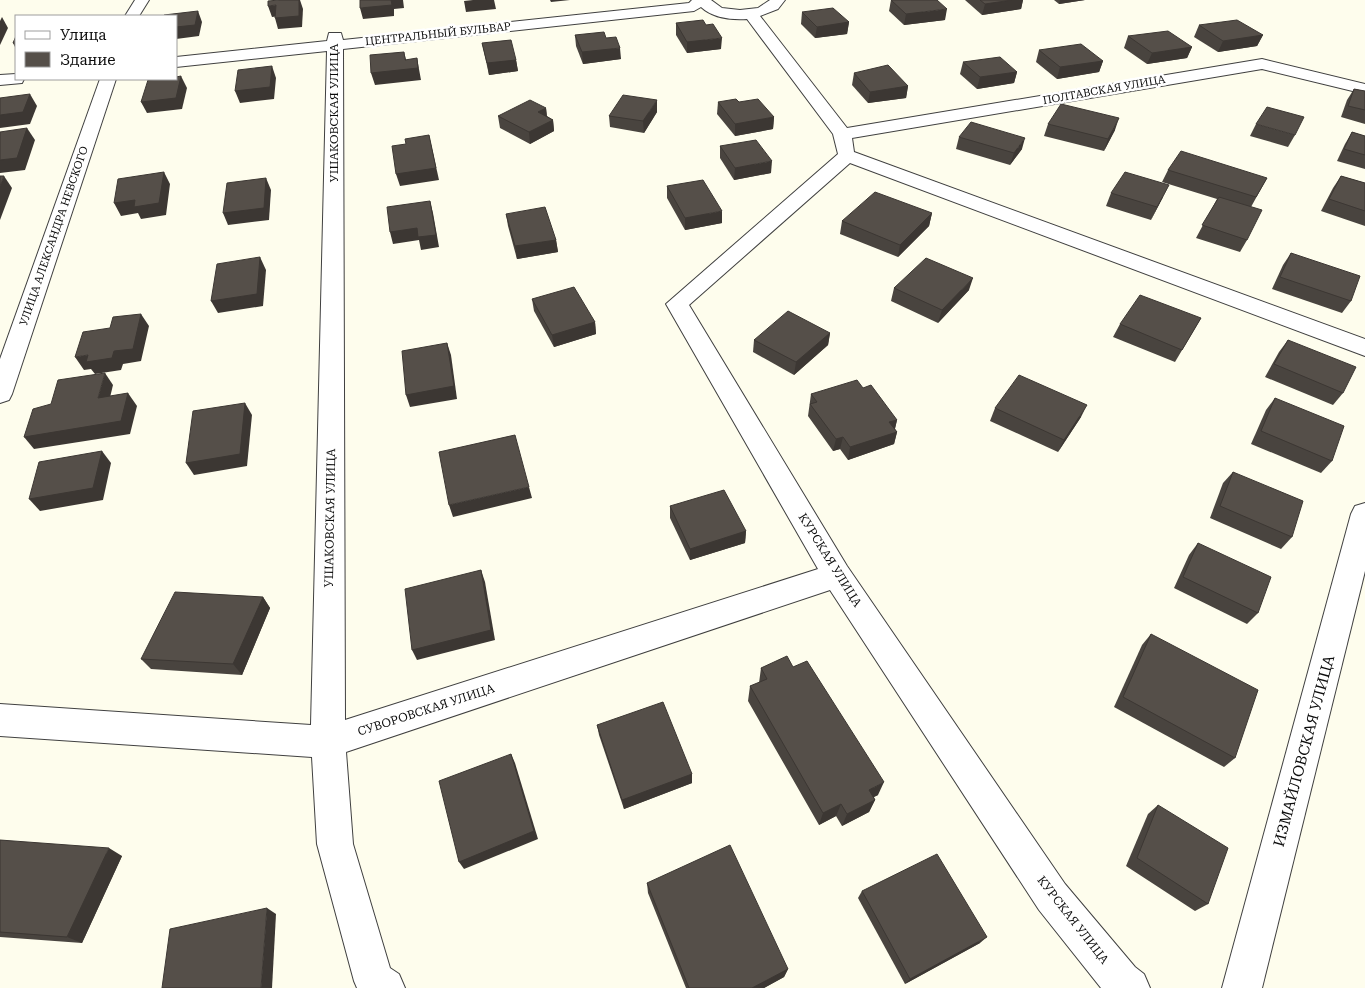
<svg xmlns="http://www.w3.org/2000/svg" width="1365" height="988" viewBox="0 0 1365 988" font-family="'Roboto Serif',serif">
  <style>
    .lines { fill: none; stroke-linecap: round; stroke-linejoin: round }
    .street-casing { stroke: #404040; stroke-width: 2 }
    .street { fill: #fff; fill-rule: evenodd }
    .wall { fill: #49443f }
    .shaded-wall { fill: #3c3733 }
    .building { fill: #554f49; stroke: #3c3733 }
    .labels { text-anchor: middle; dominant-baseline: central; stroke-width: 5; stroke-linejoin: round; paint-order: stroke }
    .far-street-label { font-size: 11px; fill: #0d0d0d; stroke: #fff }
    .street-label { font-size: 12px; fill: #0d0d0d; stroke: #fff }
    .near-street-label { font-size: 15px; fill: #0d0d0d; stroke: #fff }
  </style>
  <rect width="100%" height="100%" fill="#fefded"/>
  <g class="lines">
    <g class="street-casing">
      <g id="street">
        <polygon points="135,0 149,0 139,16 125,16"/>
        <path d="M692,0H711L722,8L740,10L758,8L770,0H785L778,9L760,16L847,128L1262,59L1365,84V94L1262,69L852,138L854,152L1365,339V356L850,163L689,305L847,566L1065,884L1135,967L1144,974L1150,988H1101L1039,910L830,590L346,752L353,844L390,968L399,974L405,988H357L354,981L317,844L312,757L0,736V704L311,725L327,51L176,67V57L327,41L329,33H341L343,40L689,3ZM701,7C713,18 732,20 747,19L833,134L838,154L666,304L818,569L345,720L343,49L694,11Z"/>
        <polygon points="16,74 16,79 24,79 22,83 0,85 0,75"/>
        <polygon points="100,79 116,79 12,394 9,400 0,403 0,359"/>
        <polygon points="1365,503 1365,571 1262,988 1222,988 1351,514 1355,506"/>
      </g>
    </g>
    <use href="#street" class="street"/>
  </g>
  <g class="wall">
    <polygon points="891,0 945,20 904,25 889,11"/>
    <polygon points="965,0 1023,0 1021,9 982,15"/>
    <polygon points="1054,0 1085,0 1059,4"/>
    <polygon points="802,12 849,22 847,34 815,38 801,24"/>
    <polygon points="676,23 721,49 687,53 676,35"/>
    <polygon points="1199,25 1263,35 1257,46 1218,52 1194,37"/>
    <polygon points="575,35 606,38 621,59 583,64 576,46"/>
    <polygon points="1128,36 1192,47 1187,58 1147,64 1124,48"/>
    <polygon points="482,43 516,60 518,71 489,75"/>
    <polygon points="1039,50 1103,61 1099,72 1057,79 1036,62"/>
    <polygon points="963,62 1017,72 1014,83 977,89 960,74"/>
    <polygon points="854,73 908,86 906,98 868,103 852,85"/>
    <polygon points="1354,89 1365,91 1365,124 1341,117 1347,100"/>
    <polygon points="718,102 739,102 774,117 773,129 735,136 717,114"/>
    <polygon points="546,108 547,116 553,120 554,131 530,144 500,128 498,116"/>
    <polygon points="657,112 644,133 610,127 609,116"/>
    <polygon points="1048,124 1115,130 1104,151 1044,136"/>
    <polygon points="1256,124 1295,135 1288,147 1250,136"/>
    <polygon points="1352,132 1365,136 1365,169 1337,161 1345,144"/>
    <polygon points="959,137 1022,149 1010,165 956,149"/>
    <polygon points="720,146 771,173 734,180 720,158"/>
    <polygon points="1168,170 1267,178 1251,207 1247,240 1240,252 1196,238 1217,199 1162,182"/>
    <polygon points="1341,176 1365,183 1365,226 1321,211 1333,188"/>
    <polygon points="667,186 722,223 685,230 667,198"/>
    <polygon points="1111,193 1163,197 1151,220 1106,206"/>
    <polygon points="932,213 929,226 898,257 840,234 842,221"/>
    <polygon points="506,214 556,240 558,252 517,259 508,226"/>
    <polygon points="1291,253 1351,301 1342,313 1272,289 1283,265"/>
    <polygon points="894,288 969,290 938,323 891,301"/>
    <polygon points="532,299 595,322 596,334 554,347 534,311"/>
    <polygon points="1201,318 1175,362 1113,337 1120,324"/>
    <polygon points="830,333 828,345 794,375 753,352 754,340"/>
    <polygon points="1288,340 1343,393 1333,405 1265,377 1279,352"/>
    <polygon points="863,388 897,420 895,429 897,432 894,444 848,460 840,449 833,451 808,416 811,394"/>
    <polygon points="1275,398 1332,461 1321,473 1251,444 1266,410"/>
    <polygon points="995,408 1081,417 1058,452 990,421"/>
    <polygon points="1233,472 1292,537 1281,549 1210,518 1223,483"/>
    <polygon points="670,506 746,531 745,543 690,560 670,518"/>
    <polygon points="1198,543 1258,613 1247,624 1174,588 1189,555"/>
    <polygon points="263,597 270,608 242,675 151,669 141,659"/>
    <polygon points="1151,634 1235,758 1224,767 1114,707 1142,645"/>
    <polygon points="793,667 878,795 874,797 875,800 869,812 842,826 836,816 819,825 748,701 750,686 759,683 761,668"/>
    <polygon points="597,725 692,774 692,783 624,809 599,735"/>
    <polygon points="1158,805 1208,904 1195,911 1126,866 1148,814"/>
    <polygon points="0,840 122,856 82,943 0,937"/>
    <polygon points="647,883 788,969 784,977 764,988 686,988 648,893"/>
    <polygon points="862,891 980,943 905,984 858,898"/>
  </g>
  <g class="shaded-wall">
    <polygon points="299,0 300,0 303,9 302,27 278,29 275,18"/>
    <polygon points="391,0 403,0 404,8 394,9 394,16 363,19 360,8"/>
    <polygon points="473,0 494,0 496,9 466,12 464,1"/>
    <polygon points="550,0 570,0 551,2"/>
    <polygon points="1012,0 1023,0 1021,9 982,15 985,4"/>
    <polygon points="1060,0 1085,0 1059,4"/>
    <polygon points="276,5 280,16 272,17 268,6"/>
    <polygon points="947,9 945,20 904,25 906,14"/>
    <polygon points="198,11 202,22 199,36 176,39 176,27"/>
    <polygon points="2,17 8,28 0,45 0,21"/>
    <polygon points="849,22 847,34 815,38 817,27"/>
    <polygon points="1263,35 1257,46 1218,52 1223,41"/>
    <polygon points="722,38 721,49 687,53 687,42"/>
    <polygon points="13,43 16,43 16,49"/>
    <polygon points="1192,47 1187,58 1147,64 1152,53"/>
    <polygon points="620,48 621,59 583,64 582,52"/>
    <polygon points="404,52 407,63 417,58 421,80 375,85 371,73 405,60"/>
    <polygon points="516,60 518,71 489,75 487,63"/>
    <polygon points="1103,61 1099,72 1057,79 1060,67"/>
    <polygon points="272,66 276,78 274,99 240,103 235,91"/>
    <polygon points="1017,72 1014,83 977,89 980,77"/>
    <polygon points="181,76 187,88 182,109 147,113 141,102"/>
    <polygon points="908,86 906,98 868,103 870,92"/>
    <polygon points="30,94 37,106 30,124 0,128 0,115"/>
    <polygon points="657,100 657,112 644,133 643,121"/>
    <polygon points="546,108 547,120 538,112"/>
    <polygon points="774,117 773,129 735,136 735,124"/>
    <polygon points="1119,118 1115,130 1104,151 1108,139"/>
    <polygon points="553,120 554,131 530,144 529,132"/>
    <polygon points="27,128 35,140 25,170 0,173 0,160"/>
    <polygon points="429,135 439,180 400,186 396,174"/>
    <polygon points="1025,138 1022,149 1010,165 1014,153"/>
    <polygon points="772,161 771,173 734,180 735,168"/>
    <polygon points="164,172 170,184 166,215 141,219 138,213 121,216 114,203"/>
    <polygon points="4,176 12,188 0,220 0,186"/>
    <polygon points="266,178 271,190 269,220 228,225 223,213"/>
    <polygon points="1169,185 1163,197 1151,220 1157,207"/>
    <polygon points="430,201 433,213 439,247 421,250 419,240 393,244 390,232"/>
    <polygon points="722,211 722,223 685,230 685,218"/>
    <polygon points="932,213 929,226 898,257 900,245"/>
    <polygon points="556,240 558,252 517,259 515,246"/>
    <polygon points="260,257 266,270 263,306 218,313 211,301"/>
    <polygon points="973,278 969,290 938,323 942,310"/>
    <polygon points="141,314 149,326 141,361 123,364 121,370 95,374 91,369 84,370 75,357 114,351"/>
    <polygon points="595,322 596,334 554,347 552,335"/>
    <polygon points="830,333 828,345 794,375 796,362"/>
    <polygon points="447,343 451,355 457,399 410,407 406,395"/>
    <polygon points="105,373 113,385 107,410 98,398"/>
    <polygon points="128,393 137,406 130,434 34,449 24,437"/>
    <polygon points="245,403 252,415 247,466 194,475 186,463"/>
    <polygon points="1087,405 1081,417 1058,452 1064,440"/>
    <polygon points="897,420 894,432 889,422"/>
    <polygon points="897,432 894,444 848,460 850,447"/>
    <polygon points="843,437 840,449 833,451 836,439"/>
    <polygon points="102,451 111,463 103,500 40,511 29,499"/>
    <polygon points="529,487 532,498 453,517 449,505"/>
    <polygon points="746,531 745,543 690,560 690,549"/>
    <polygon points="481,570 485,582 495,640 417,660 412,650"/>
    <polygon points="263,597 270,608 242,675 233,664"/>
    <polygon points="511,754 515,763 538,839 464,869 459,862"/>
    <polygon points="692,774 692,783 624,809 622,800"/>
    <polygon points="884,782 878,795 863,802 869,790"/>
    <polygon points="875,800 869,812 842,826 847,814"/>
    <polygon points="841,804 836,816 819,825 823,813"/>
    <polygon points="109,848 122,856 82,943 67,937"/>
    <polygon points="267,908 276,914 272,988 261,988"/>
    <polygon points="987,937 980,943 905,984 910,979"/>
    <polygon points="788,969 784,977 764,988 752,988"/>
  </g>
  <g class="building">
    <polygon points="279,0 299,0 299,16 275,18 276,5 268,6 268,1"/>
    <polygon points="360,0 391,0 392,5 360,8"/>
    <polygon points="891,0 937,0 947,9 906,14"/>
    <polygon points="980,0 1012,0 985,4"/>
    <polygon points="833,8 849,22 817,27 802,12"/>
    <polygon points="198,11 195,25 176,27 176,16 163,16 164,15"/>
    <polygon points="703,20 706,25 713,24 722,38 687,42 676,23"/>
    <polygon points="1237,20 1263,35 1223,41 1199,25"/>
    <polygon points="1168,31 1192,47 1152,53 1128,36"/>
    <polygon points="604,32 606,38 616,37 620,48 582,52 575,35"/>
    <polygon points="16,36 16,43 13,43"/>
    <polygon points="511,40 516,60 487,63 482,43"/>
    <polygon points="1081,44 1103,61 1060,67 1039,50"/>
    <polygon points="404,52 405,60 417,58 418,68 371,73 370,55"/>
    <polygon points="1000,57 1017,72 980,77 963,62"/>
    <polygon points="888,65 908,86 870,92 854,73"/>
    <polygon points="272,66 270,87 235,91 238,70"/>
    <polygon points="181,76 176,98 141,102 148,80 158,79 176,79 176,77"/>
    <polygon points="1354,89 1365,91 1365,110 1348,106"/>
    <polygon points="30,94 23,112 0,115 0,98"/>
    <polygon points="623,95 657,100 643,121 609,116"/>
    <polygon points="736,99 739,102 758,99 774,117 735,124 718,102"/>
    <polygon points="530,100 546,108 538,112 553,120 529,132 498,116"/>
    <polygon points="1061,104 1119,118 1108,139 1048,124"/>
    <polygon points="1267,107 1304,117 1295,135 1256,124"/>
    <polygon points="971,122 1025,138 1014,153 959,137"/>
    <polygon points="27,128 17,158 0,160 0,132"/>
    <polygon points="1352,132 1365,136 1365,155 1344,149"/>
    <polygon points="429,135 436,168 396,174 392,146 406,144 405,139"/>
    <polygon points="756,140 772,161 735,168 720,146"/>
    <polygon points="1181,151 1267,178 1256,197 1168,170"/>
    <polygon points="164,172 159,203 134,207 135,200 114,203 118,179"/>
    <polygon points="1125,172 1169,185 1157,207 1111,193"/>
    <polygon points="0,176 4,176 0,186"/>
    <polygon points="1341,176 1365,183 1365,211 1329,199"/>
    <polygon points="266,178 264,208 223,213 227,183"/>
    <polygon points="703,180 722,211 685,218 667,186"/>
    <polygon points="875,192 932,213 900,245 842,221"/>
    <polygon points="1219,197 1262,210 1247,240 1202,225"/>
    <polygon points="430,201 436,235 418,237 417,228 390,232 387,207"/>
    <polygon points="545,207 556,240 515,246 506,214"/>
    <polygon points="1291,253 1360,276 1351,301 1280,277"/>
    <polygon points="260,257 257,294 211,301 217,264"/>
    <polygon points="926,258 973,278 942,310 894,288"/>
    <polygon points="574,287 595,322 552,335 532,299"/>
    <polygon points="1140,295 1201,318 1182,350 1120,324"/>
    <polygon points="788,311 830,333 796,362 754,340"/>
    <polygon points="141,314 133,349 114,351 112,358 86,362 88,355 75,357 83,332 110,328 113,317"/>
    <polygon points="1288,340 1356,367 1343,393 1274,364"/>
    <polygon points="447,343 454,386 406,395 402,351"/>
    <polygon points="105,373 98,398 128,393 121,421 24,437 33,409 51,404 58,380"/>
    <polygon points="1019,375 1087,405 1064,440 995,408"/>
    <polygon points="857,380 863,388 871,385 897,420 889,422 897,432 850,447 843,437 836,439 810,404 817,402 811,394"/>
    <polygon points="1275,398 1344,426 1332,461 1261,431"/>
    <polygon points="245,403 240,454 186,463 193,411"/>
    <polygon points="515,435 529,487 449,505 439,452"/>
    <polygon points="102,451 93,488 29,499 39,462"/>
    <polygon points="1233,472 1303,501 1292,537 1220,506"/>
    <polygon points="724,490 746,531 690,549 670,506"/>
    <polygon points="1198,543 1271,577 1258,613 1183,577"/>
    <polygon points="481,570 491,630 412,650 405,589"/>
    <polygon points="175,592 263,597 233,664 141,659"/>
    <polygon points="1151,634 1258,690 1235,758 1123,697"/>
    <polygon points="787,656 793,667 807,661 884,782 869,790 875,800 847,814 841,804 823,813 750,686 767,679 761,668"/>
    <polygon points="663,702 692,774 622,800 597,725"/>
    <polygon points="511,754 534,831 459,862 439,781"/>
    <polygon points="1158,805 1228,848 1208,904 1137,858"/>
    <polygon points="0,840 109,848 67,937 0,932"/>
    <polygon points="730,845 788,969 752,988 689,988 647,883"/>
    <polygon points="937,854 987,937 910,979 862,891"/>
    <polygon points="267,908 261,988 162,988 170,929"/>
  </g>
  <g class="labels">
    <g class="far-street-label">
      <text transform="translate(438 34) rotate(-6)">ЦЕНТРАЛЬНЫЙ БУЛЬВАР</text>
      <text transform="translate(1104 90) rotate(-10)">ПОЛТАВСКАЯ УЛИЦА</text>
      <text transform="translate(54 236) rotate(-71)">УЛИЦА АЛЕКСАНДРА НЕВСКОГО</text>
    </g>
    <g class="street-label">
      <text transform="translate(334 113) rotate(-90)">УШАКОВСКАЯ УЛИЦА</text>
      <text transform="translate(330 518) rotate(-89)">УШАКОВСКАЯ УЛИЦА</text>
      <text transform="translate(830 560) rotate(58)">КУРСКАЯ УЛИЦА</text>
      <text transform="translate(426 710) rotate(-18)">СУВОРОВСКАЯ УЛИЦА</text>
      <text transform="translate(1073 920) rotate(52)">КУРСКАЯ УЛИЦА</text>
    </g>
    <g class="near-street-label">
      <text transform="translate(1304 751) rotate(-75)">ИЗМАЙЛОВСКАЯ УЛИЦА</text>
    </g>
  </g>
  <rect x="15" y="15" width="162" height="65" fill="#ffffff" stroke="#9e9e9e"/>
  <rect x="25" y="31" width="25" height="8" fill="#ffffff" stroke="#9e9e9e"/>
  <text x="60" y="40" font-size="15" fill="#0d0d0d">Улица</text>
  <rect x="25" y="52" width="25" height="15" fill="#554f49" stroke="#9e9e9e"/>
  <text x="60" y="65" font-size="15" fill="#0d0d0d">Здание</text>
</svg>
